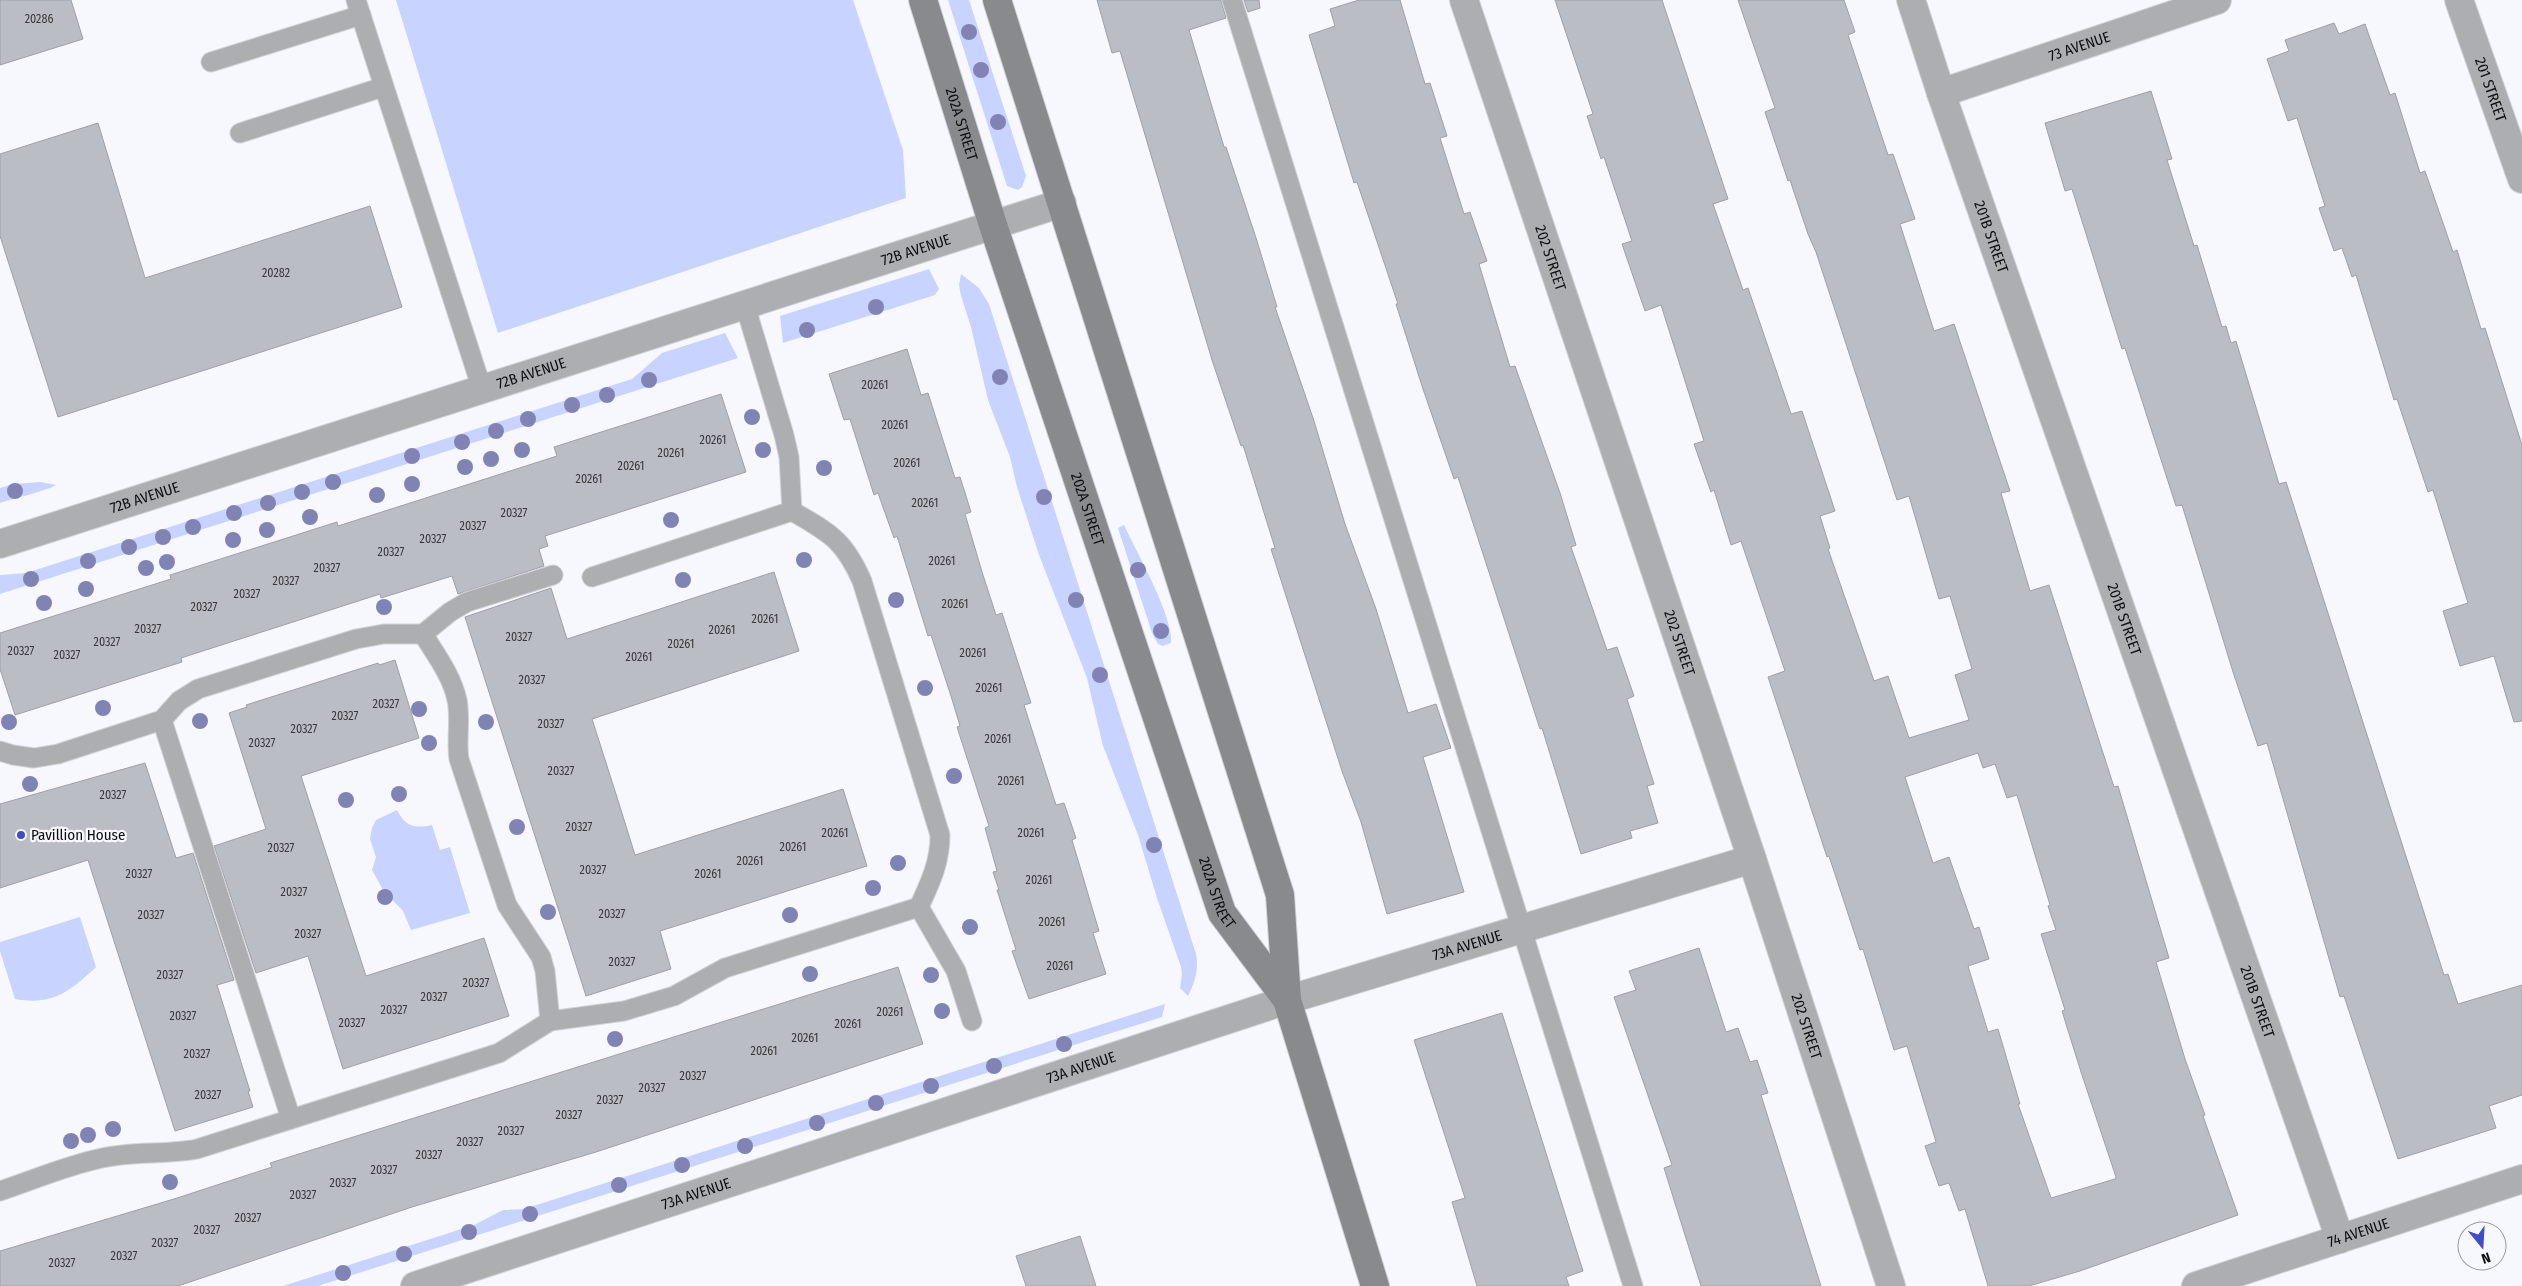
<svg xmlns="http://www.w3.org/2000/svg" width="2522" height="1286" viewBox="0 0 2522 1286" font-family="'Fira Sans Condensed',sans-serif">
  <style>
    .green { fill: #c8d4ff }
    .building { fill: #bbbdc4; stroke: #9ea0a7; fill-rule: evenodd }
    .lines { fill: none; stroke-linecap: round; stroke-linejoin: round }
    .service-casing { stroke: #d1d2d8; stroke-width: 21 }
    .minor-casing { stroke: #d1d2d8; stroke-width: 30 }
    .secondary-casing { stroke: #d1d2d8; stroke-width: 30 }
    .service { stroke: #adaeb1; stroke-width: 19 }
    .minor { stroke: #adaeb1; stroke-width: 28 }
    .secondary { stroke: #898a8e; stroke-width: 28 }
    .tree { fill: #8183b4 }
    .poi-dot { fill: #434dc2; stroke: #f7f8fe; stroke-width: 2 }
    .labels { text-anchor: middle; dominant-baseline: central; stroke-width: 4.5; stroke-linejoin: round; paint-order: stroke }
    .number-label { font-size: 12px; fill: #38393c }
    .street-label { font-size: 15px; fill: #0c0d0f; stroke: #f7f8fe }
    .poi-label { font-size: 15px; fill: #0c0d0f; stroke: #f7f8fe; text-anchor: start }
  </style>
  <rect width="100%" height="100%" fill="#f7f8fe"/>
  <g class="green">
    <polygon points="396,0 853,0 903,150 906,198 498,333"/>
    <polygon points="948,0 969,0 1026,176 1022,187 1018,190 1007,186"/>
    <polygon points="929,269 939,289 935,295 783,343 780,316"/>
    <path d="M961,274L979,288L989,304L1196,954C1199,969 1195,982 1188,996L1180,988L1182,974L1181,967L1157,898L1138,835L1103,746L1087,678L1039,555L1017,487L1010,457L988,400L971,327L961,296L959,285Z"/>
    <polygon points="725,333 738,358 0,594 0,575 26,573 632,379 662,353"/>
    <path d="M41,482L56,485C52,489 9,500 0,503V488L13,484Z"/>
    <path d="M1124,525C1136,551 1174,617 1171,643L1163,646L1158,644L1152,633L1118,528Z"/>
    <path d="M397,810C405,826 414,829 432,825L440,850L450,847L470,913L411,930L403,911L383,890L372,870L376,857L370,839L372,828L376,820Z"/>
    <path d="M80,917L96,967C70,991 53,1006 15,999L0,951V942Z"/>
    <polygon points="1165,1004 1162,1017 318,1286 283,1286 474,1225 503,1210 524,1209"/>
  </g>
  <g class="building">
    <polygon points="0,0 71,0 83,39 0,65"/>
    <polygon points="1097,0 1221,0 1226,18 1189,30 1224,147 1226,147 1257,241 1277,307 1275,307 1314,421 1345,524 1376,609 1408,713 1436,704 1451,748 1423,757 1464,892 1387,914 1361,822 1342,771 1271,549 1275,548 1243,445 1241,446 1212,360 1120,51 1112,53"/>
    <polygon points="1244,0 1259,0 1260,8 1248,12"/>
    <polygon points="1359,0 1400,0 1425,84 1430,83 1447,136 1440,138 1464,214 1470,212 1487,261 1479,264 1510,367 1515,366 1560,493 1576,545 1571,547 1607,650 1617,647 1634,696 1627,699 1654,784 1647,786 1658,823 1630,831 1632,838 1581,854 1542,728 1540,729 1458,477 1454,479 1422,386 1396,304 1398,304 1357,182 1354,183 1309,35 1335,26 1330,9"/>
    <path d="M1555,0H1662L1728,199L1713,204L1743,290L1748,288L1791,414L1802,411L1835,511L1820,516L1830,548L1828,549L1874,681L1888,676L1909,738L1969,720L1955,675L1972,669L1950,596L1939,599L1909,496L1897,500L1816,252L1808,234L1790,180L1788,181L1765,112L1775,108L1738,0H1844L1855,32L1848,35L1888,155L1893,154L1915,219L1900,224L1934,331L1954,324L2010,491L2001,493L2030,591L2049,585L2114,787L2118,786L2169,958L2156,962L2185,1059L2205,1115L2203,1116L2238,1215L2080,1271L2029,1286H1988L1965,1209L1959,1211L1949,1183L1939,1186L1925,1146L1936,1142L1907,1046L1894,1050L1863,949L1860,950L1829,856L1827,857L1768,677L1785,671L1741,541L1731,545L1714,490L1711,492L1694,444L1704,441L1661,305L1645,311L1622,244L1632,241L1604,157L1601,159L1587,116L1593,114ZM1978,753L1983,768L1995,764L2007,798L2017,795L2050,905L2048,906L2056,930L2041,934L2065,1010L2062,1011L2081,1072L2116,1177L2115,1179L2051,1198L2018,1104H2020L1998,1029L1988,1032L1968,966L1989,959L1979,927L1974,929L1949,857L1933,863L1905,777Z"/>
    <polygon points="2334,23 2339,34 2365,24 2390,95 2395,93 2420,173 2425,171 2453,252 2457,250 2481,329 2485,328 2522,445 2522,721 2514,722 2494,656 2460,666 2443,611 2468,603 2433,490 2428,492 2397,399 2394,400 2356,275 2352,277 2342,248 2334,251 2319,208 2325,206 2297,118 2288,121 2267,59 2289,51 2285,40"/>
    <polygon points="2151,91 2172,159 2167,160 2194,246 2197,245 2222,327 2226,326 2231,343 2236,341 2279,484 2286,482 2444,975 2448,974 2458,1004 2522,985 2522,1095 2489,1106 2496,1128 2398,1159 2344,996 2340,997 2267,743 2258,746 2233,672 2182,505 2176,506 2125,348 2122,349 2072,189 2065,191 2045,123"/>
    <polygon points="98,123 145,278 370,206 402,307 58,417 0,236 0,154"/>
    <polygon points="907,349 921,395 928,393 955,478 960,477 971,512 965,514 982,572 996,615 1002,613 1031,703 1024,705 1056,805 1064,803 1076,838 1072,840 1099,931 1093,933 1106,974 1029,999 1012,951 1016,950 997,890 999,890 993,872 997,871 985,828 989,826 957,727 960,726 951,696 931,635 928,636 897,536 894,538 878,493 874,495 850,419 844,420 829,374"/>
    <polygon points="721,394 746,472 545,536 548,546 539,549 544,566 458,594 452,576 381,598 380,594 181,658 182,662 15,715 0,669 0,633 171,579 170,575 293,536 337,522 338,526 557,456 554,447"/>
    <polygon points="774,572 799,651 592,719 616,794 635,855 843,789 867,866 660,931 671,969 586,996 465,617 551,588 567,639"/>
    <polygon points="395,660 419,738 301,776 366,976 484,938 509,1016 343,1069 308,956 256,973 214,846 266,829 229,713 247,707 246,705 378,663 379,665"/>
    <polygon points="145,763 176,858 193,853 234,980 217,985 250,1091 248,1091 253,1107 175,1131 88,860 0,888 0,804"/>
    <polygon points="1699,948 1726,1032 1738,1028 1750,1062 1757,1060 1768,1093 1761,1095 1821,1286 1701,1286 1664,1168 1672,1165 1614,997 1636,990 1629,971"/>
    <polygon points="898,967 923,1044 596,1152 412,1207 178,1286 0,1286 0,1251 174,1199 272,1167 270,1163"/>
    <polygon points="1502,1013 1583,1271 1566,1277 1569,1286 1477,1286 1452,1202 1465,1198 1414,1040"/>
    <polygon points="1080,1236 1096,1286 1026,1286 1016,1256"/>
  </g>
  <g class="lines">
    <g class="service-casing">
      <g id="service">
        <polyline points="356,0 482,389"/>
        <polyline points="1232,0 1633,1286"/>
        <polyline points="211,62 361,15"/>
        <polyline points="240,133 383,87"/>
        <path d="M792,511C830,533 844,540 862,581L940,835C940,863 930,883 919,907L956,971L972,1021"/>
        <polyline points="592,577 792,511 789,457 784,435 745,305"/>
        <path d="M423,634C436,655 452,676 457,700C461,718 456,740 459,759L507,905L541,957L545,971L550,1021L624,1011L674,996L725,968L919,907"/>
        <polyline points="162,720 291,1119"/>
        <polyline points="0,751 13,755 34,758 58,754 162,720 179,701 198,689 356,639 384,634 423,634 450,612 467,602 553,575"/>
        <path d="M0,1191C33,1180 68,1165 102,1158C133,1151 166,1155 197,1149L499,1053L550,1021"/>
      </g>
    </g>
    <g class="minor-casing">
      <g id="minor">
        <path id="s1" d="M1464,0L1752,859L1891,1286"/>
        <path id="s2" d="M1911,0L1941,93L2340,1239"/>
        <path id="s3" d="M2459,0L2522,179"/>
        <path id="s4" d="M1941,93L2217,0"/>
        <path id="s5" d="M0,544L1062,203"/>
        <path id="s6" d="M415,1286L1287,1000L1752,859"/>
        <path id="s7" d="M2196,1286L2522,1179"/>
      </g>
    </g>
    <g class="secondary-casing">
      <g id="secondary">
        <path id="s8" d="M923,0L993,225L1222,913L1287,1000"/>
        <polyline points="997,0 1280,895 1287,1000 1375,1286"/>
      </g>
    </g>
    <use href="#service" class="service"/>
    <use href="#minor" class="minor"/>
    <use href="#secondary" class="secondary"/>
  </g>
  <g class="tree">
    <circle cx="969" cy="32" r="8"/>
    <circle cx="981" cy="70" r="8"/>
    <circle cx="998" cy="122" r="8"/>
    <circle cx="876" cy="307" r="8"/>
    <circle cx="807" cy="330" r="8"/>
    <circle cx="1000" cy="377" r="8"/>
    <circle cx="649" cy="380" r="8"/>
    <circle cx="607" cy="395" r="8"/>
    <circle cx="572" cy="405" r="8"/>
    <circle cx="752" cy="417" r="8"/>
    <circle cx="528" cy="419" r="8"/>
    <circle cx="496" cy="431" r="8"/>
    <circle cx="462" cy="442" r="8"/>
    <circle cx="522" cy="450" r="8"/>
    <circle cx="763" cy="450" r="8"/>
    <circle cx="412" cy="456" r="8"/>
    <circle cx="491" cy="459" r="8"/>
    <circle cx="465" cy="467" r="8"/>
    <circle cx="824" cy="468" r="8"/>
    <circle cx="333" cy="482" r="8"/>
    <circle cx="412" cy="484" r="8"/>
    <circle cx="15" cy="491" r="8"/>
    <circle cx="302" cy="492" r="8"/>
    <circle cx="377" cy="495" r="8"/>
    <circle cx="1044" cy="497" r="8"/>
    <circle cx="268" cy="503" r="8"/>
    <circle cx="234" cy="513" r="8"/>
    <circle cx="310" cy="517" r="8"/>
    <circle cx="671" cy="520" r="8"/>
    <circle cx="193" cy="527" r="8"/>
    <circle cx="267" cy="530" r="8"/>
    <circle cx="163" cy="537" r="8"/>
    <circle cx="233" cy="540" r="8"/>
    <circle cx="129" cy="547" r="8"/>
    <circle cx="804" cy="560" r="8"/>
    <circle cx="88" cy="561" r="8"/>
    <circle cx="167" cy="562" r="8"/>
    <circle cx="146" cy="568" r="8"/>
    <circle cx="1138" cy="570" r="8"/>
    <circle cx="31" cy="579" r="8"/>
    <circle cx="683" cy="580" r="8"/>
    <circle cx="86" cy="589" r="8"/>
    <circle cx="896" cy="600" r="8"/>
    <circle cx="1076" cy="600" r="8"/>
    <circle cx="44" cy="603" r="8"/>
    <circle cx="384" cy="607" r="8"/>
    <circle cx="1161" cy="631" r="8"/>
    <circle cx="1100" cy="675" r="8"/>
    <circle cx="925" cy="688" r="8"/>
    <circle cx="103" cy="708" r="8"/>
    <circle cx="419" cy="709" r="8"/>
    <circle cx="200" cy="721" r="8"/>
    <circle cx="9" cy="722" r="8"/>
    <circle cx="486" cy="722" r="8"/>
    <circle cx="429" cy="743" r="8"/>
    <circle cx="954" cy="776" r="8"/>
    <circle cx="30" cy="784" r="8"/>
    <circle cx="399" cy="794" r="8"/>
    <circle cx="346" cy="800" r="8"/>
    <circle cx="517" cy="827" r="8"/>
    <circle cx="1154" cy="845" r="8"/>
    <circle cx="898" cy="863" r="8"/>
    <circle cx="873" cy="888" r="8"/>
    <circle cx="385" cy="897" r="8"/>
    <circle cx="548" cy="912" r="8"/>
    <circle cx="790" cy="915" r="8"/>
    <circle cx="970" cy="927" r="8"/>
    <circle cx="810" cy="974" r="8"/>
    <circle cx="931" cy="975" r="8"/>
    <circle cx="942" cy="1011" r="8"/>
    <circle cx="615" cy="1039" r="8"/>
    <circle cx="1064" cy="1044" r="8"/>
    <circle cx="994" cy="1066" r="8"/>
    <circle cx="931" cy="1086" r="8"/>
    <circle cx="876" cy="1103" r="8"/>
    <circle cx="817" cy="1123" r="8"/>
    <circle cx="113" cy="1129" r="8"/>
    <circle cx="88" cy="1135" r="8"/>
    <circle cx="71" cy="1141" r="8"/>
    <circle cx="745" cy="1146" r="8"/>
    <circle cx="682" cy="1165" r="8"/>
    <circle cx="170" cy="1182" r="8"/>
    <circle cx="619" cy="1185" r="8"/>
    <circle cx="530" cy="1214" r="8"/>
    <circle cx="469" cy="1232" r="8"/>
    <circle cx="404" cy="1254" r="8"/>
    <circle cx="343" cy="1273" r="8"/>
  </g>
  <circle class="poi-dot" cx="21" cy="835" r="5"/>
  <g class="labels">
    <g class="number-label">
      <text x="39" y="19">20286</text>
      <text x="276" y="273">20282</text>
      <text x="875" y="385">20261</text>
      <text x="895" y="425">20261</text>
      <text x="713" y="440">20261</text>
      <text x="671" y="453">20261</text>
      <text x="907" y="463">20261</text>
      <text x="631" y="466">20261</text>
      <text x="589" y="479">20261</text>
      <text x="925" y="503">20261</text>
      <text x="514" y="513">20327</text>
      <text x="473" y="526">20327</text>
      <text x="433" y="539">20327</text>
      <text x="391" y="552">20327</text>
      <text x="942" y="561">20261</text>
      <text x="327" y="568">20327</text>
      <text x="286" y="581">20327</text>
      <text x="247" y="594">20327</text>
      <text x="955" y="604">20261</text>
      <text x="204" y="607">20327</text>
      <text x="765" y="619">20261</text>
      <text x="148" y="629">20327</text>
      <text x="722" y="630">20261</text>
      <text x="519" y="637">20327</text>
      <text x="107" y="642">20327</text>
      <text x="681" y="644">20261</text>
      <text x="21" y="651">20327</text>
      <text x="973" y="653">20261</text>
      <text x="67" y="655">20327</text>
      <text x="639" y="657">20261</text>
      <text x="532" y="680">20327</text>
      <text x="989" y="688">20261</text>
      <text x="386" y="704">20327</text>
      <text x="345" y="716">20327</text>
      <text x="551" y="724">20327</text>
      <text x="304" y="729">20327</text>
      <text x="998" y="739">20261</text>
      <text x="262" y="743">20327</text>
      <text x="561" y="771">20327</text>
      <text x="1011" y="781">20261</text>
      <text x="113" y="795">20327</text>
      <text x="579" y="827">20327</text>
      <text x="835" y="833">20261</text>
      <text x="1031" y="833">20261</text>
      <text x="793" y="847">20261</text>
      <text x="281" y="848">20327</text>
      <text x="750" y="861">20261</text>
      <text x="593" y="870">20327</text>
      <text x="139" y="874">20327</text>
      <text x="708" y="874">20261</text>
      <text x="1039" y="880">20261</text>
      <text x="294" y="892">20327</text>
      <text x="612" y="914">20327</text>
      <text x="151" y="915">20327</text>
      <text x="1052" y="922">20261</text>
      <text x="308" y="934">20327</text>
      <text x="622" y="962">20327</text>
      <text x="1060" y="966">20261</text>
      <text x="170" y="975">20327</text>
      <text x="476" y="983">20327</text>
      <text x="434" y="997">20327</text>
      <text x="394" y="1010">20327</text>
      <text x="890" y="1012">20261</text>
      <text x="183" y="1016">20327</text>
      <text x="352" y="1023">20327</text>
      <text x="848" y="1024">20261</text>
      <text x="805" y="1038">20261</text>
      <text x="764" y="1051">20261</text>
      <text x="197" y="1054">20327</text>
      <text x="693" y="1076">20327</text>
      <text x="652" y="1088">20327</text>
      <text x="208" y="1095">20327</text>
      <text x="610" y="1100">20327</text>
      <text x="569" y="1115">20327</text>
      <text x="511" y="1131">20327</text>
      <text x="470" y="1142">20327</text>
      <text x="429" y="1155">20327</text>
      <text x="384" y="1170">20327</text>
      <text x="343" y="1183">20327</text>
      <text x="303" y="1195">20327</text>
      <text x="248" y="1218">20327</text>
      <text x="207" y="1230">20327</text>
      <text x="165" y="1243">20327</text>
      <text x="124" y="1256">20327</text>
      <text x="62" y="1263">20327</text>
    </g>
    <g class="street-label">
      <text stroke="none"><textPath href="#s4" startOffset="146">73 AVENUE</textPath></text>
      <text stroke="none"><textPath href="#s3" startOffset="95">201 STREET</textPath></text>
      <text stroke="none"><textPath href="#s8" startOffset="130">202A STREET</textPath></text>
      <text stroke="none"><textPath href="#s2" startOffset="250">201B STREET</textPath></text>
      <text stroke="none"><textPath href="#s5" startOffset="962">72B AVENUE</textPath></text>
      <text stroke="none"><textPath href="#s1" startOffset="272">202 STREET</textPath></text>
      <text stroke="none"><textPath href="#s5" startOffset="558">72B AVENUE</textPath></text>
      <text stroke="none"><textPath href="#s5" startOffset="152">72B AVENUE</textPath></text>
      <text stroke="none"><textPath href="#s8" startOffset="535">202A STREET</textPath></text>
      <text stroke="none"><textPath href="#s2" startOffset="655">201B STREET</textPath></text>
      <text stroke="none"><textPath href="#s1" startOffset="678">202 STREET</textPath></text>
      <text stroke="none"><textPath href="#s8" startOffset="940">202A STREET</textPath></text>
      <text stroke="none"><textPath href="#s6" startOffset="1106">73A AVENUE</textPath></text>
      <text stroke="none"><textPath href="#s2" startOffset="1060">201B STREET</textPath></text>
      <text stroke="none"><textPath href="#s1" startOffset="1082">202 STREET</textPath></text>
      <text stroke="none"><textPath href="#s6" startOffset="701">73A AVENUE</textPath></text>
      <text stroke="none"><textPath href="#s6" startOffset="296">73A AVENUE</textPath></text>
      <text stroke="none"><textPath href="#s7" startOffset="171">74 AVENUE</textPath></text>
    </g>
    <g class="poi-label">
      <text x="31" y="835">Pavillion House</text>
    </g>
  </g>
  <g transform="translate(2482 1246) rotate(162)"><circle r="24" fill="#f7f8fe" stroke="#999a9e"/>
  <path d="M0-4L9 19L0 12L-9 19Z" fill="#434dc2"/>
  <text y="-8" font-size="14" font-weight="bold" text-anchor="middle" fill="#0c0d0f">N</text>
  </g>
</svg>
